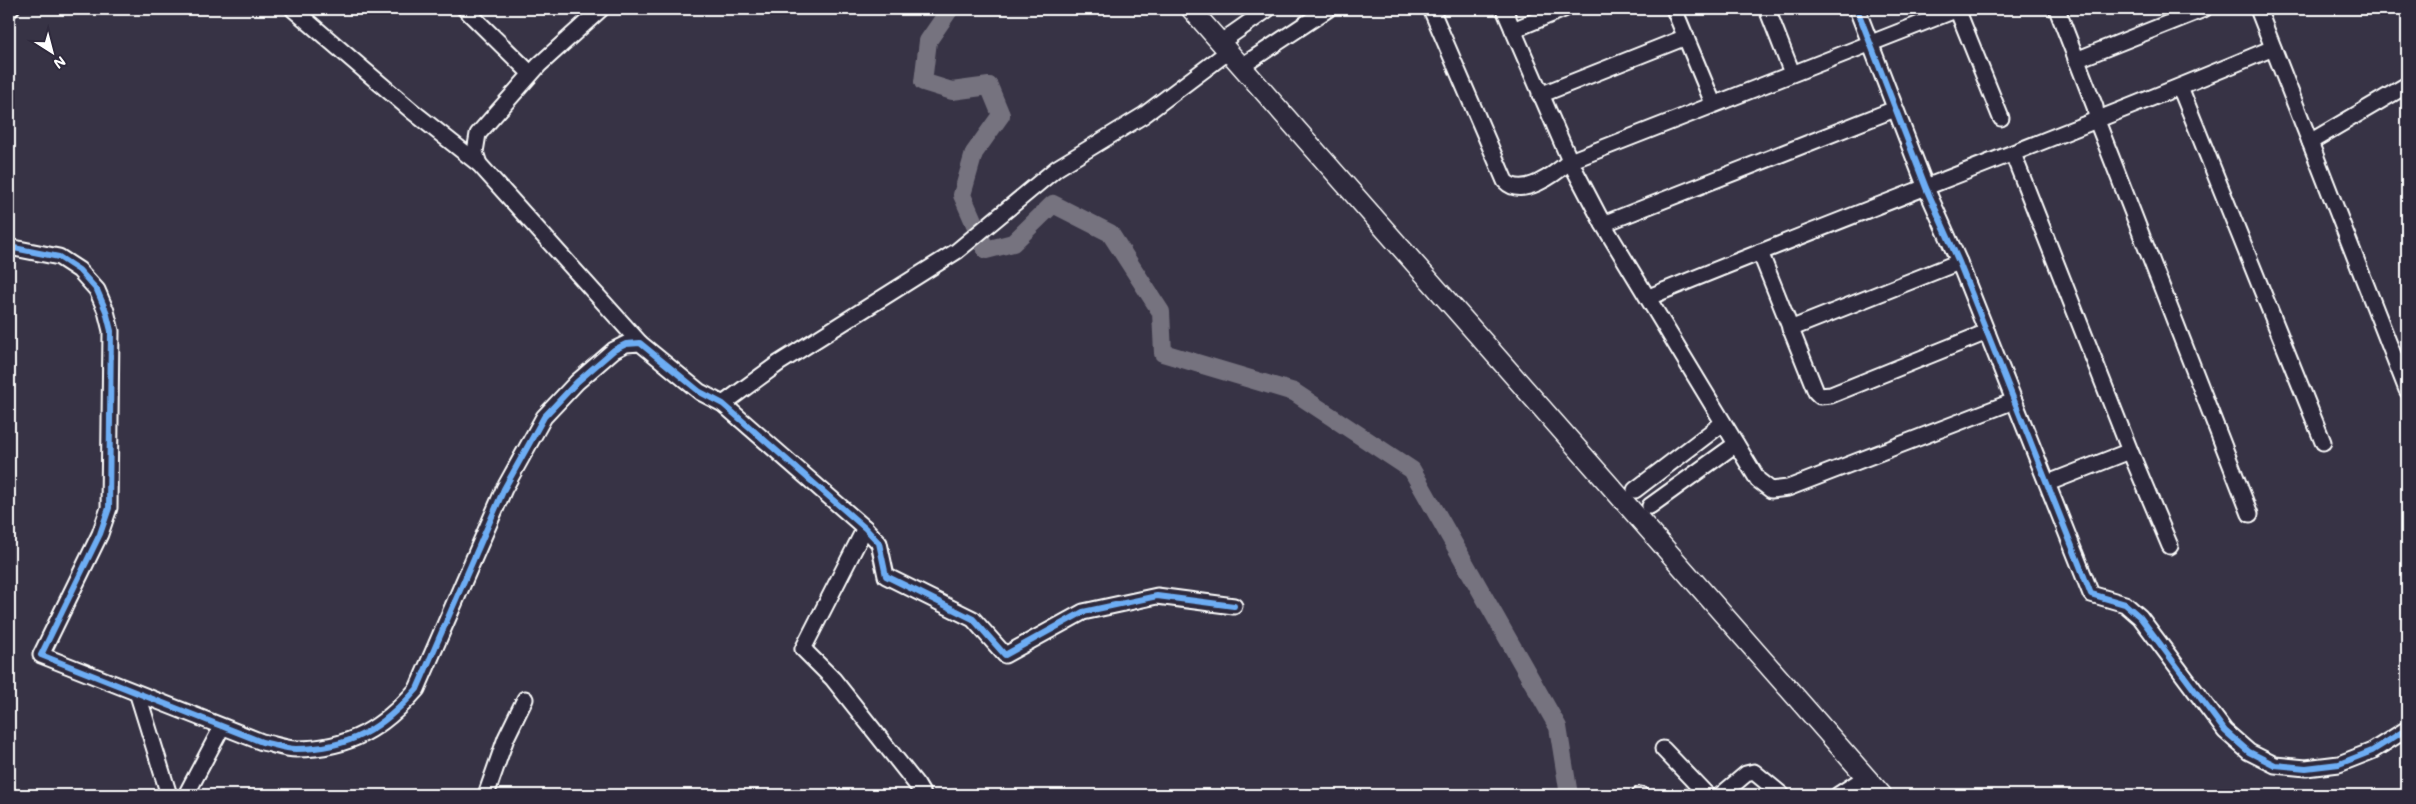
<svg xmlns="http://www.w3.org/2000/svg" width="2416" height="804" viewBox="0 0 2416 804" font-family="Mali,sans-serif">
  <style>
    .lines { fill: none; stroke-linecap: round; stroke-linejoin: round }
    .river { stroke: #76737f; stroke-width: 18 }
    .minor-casing { stroke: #fff; stroke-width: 19 }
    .major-casing { stroke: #fff; stroke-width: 22 }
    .minor { stroke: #2f2a3d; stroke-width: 15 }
    .major { stroke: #2f2a3d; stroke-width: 19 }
    .cycleway-casing { stroke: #2f2a3d; stroke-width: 9 }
    .cycleway { stroke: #6dadf4; stroke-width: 6 }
  </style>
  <rect width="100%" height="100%" fill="#373345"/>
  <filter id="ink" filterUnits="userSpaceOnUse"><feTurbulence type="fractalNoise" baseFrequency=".02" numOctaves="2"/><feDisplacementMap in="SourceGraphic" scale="10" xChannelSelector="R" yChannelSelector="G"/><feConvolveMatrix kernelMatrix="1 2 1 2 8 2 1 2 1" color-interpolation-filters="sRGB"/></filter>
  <g filter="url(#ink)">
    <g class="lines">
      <polyline class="river" points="950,9 928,41 923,82 952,91 989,86 1001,115 974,153 962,195 986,250 1013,243 1053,204 1110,233 1161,312 1163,353 1294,392 1412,470 1558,727 1569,795"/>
      <g class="minor-casing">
        <g id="minor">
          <polyline points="293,9 412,111 479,164"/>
          <polyline points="465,9 530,73"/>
          <polyline points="601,9 539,65 478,134 475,152 479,164 640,343"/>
          <path d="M1431,9L1505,181C1522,199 1555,174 1570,161L1958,9"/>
          <polyline points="1504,9 1570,161 1603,224 1758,480 1771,490 1788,488 2014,401"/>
          <polyline points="1674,9 1713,103"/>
          <polyline points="1767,9 1792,73"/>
          <polyline points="1857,9 1926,188 1959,262 2091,594 2125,604 2140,617 2225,731 2249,752 2275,765 2306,768 2339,764 2372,751 2407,729"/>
          <polyline points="1957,9 2001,118"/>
          <polyline points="2057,9 2095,107 2097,121 2250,514"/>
          <polyline points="2258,9 2407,390"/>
          <polyline points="9,10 11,9"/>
          <polyline points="1513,30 1564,9"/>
          <polyline points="1221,42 1268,9"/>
          <polyline points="2076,60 2204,9"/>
          <polyline points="1242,66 1328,9"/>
          <polyline points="2180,87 2323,442"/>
          <polyline points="1540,95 1686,37"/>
          <polyline points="2310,142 2407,85"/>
          <polyline points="2013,154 2130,451 2170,546"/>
          <polyline points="1603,224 1895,109"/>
          <path d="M9,247L59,257L79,270L97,290L106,311L111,331L109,508L100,534L41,655L262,742C273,744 285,749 296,749C350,749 383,728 417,689L504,489L544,417L577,382L614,350L626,344L640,343L700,392L723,404L865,528L879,543L886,576L973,619L1005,655L1083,612L1157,596L1234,606"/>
          <polyline points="1760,252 1816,392 1820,396 1831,395 1987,332"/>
          <path d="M1649,297C1856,212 2067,135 2273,48"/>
          <polyline points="1790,329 1959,262"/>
          <polyline points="723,404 779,363 957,251 1057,168 1144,115 1229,51"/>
          <polyline points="2048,483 2130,451"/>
          <polyline points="1635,490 1723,423"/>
          <polyline points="1650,506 1736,444"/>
          <polyline points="865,528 803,649 833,679 917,785 923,795"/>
          <polyline points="138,695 169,795"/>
          <polyline points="1663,749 1707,795"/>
          <polyline points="186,795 222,727"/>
          <polyline points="486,795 506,738 525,699"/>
          <polyline points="1640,795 1641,795"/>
          <polyline points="1721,795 1746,774 1754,772 1782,795"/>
          <polyline points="1838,795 1866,777"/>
        </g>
      </g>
      <g class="major-casing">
        <polyline id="major" points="1191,9 1882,795"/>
      </g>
      <use href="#minor" class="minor"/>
      <use href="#major" class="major"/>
      <g class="cycleway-casing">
        <g id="cycleway">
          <polyline points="1857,9 1926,188 1959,262 2091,594 2125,604 2140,617 2225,731 2249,752 2275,765 2306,768 2339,764 2372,751 2407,729"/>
          <path d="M9,247L59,257L79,270L97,290L106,311L111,331L109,508L100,534L41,655L262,742C273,744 285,749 296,749C350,749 383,728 417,689L504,489L544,417L577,382L614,350L626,344L640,343L700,392L723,404L865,528L879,543L886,576L973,619L1005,655L1083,612L1157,596L1234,606"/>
        </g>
      </g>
      <use href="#cycleway" class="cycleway"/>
    </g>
  </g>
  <rect width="2416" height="804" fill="none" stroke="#2f2a3d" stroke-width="30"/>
  <rect x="15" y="15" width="2386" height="774" fill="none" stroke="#fff" stroke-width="2" filter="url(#ink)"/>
  <g transform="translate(52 52) rotate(144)" stroke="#2f2a3d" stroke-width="4" paint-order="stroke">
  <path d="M0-4L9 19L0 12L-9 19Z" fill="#ffffff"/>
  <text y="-8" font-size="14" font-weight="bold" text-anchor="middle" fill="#ffffff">N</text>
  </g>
</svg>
